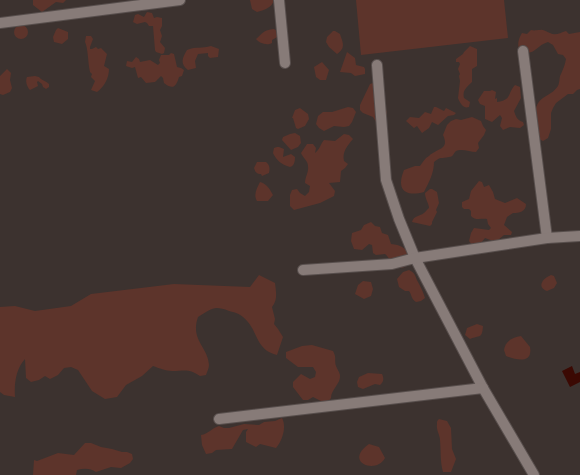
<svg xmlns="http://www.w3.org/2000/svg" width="580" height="475" viewBox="0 0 580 475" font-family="Signika,sans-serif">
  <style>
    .green { fill: #5d342b }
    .water { fill: #3b0903 }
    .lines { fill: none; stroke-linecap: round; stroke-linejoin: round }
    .minor-casing { stroke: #584f4d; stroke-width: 12 }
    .minor { stroke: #877b78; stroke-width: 10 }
  </style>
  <rect width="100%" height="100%" fill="#3c322f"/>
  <g class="green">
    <polygon points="33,0 66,0 63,3 56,2 42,12 33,5"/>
    <path d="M250,0H274C272,8 264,10 257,12L252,9Z"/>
    <polygon points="356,0 504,0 508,38 361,55"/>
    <polygon points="147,12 152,13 154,18 157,17 162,18 162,26 160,30 162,36 160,42 165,48 164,53 162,54 156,52 155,50 153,26 149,26 147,23 145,22 137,24 133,22 135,15 138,14 144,17"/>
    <circle cx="21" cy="32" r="7"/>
    <polygon points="58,28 68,32 68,39 62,44 54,42 53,37 56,30"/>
    <path d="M274,29L278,32L279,36L272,40V43C267,46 259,43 256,39C263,33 263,30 274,29Z"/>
    <path d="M531,30C535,31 536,30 540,30C544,29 546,32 550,33C555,36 560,33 566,31L569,34L580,32V89L577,90L573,94H568L556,103L553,108L551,113V129L548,138L543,141L539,139C536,126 530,107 543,98C549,94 554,92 558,86C560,82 559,77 561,74C563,69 565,65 566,59L563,55L558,54L553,45L548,42C535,46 536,56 520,52C517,44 518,40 522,33L527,34Z"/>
    <path d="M333,31H335L340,34C343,43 346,48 337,54L329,47L326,42L327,37Z"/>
    <path d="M86,36H91L93,39L90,47V49H92L96,47L98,49L101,48L107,54L104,66L109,69C109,78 104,87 97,92L91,90L95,81L91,77L92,74L90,72C88,64 88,47 85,42Z"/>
    <path d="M211,46L219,49L218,57L210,58L208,56V53L198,54L195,61L196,68L188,70C180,64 182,58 187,50C197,46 202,49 211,46Z"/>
    <path d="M470,46L477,49V66L472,69V82C467,87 462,90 464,98L470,102L469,107C463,109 460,103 458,98L460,81L459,76L460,74L458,69L460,64L459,62H456V59L463,54L464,52Z"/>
    <polygon points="347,52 355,58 356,65 364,67 365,69 365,74 355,76 351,73 340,72"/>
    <path d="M171,53L174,54L177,67L181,68L184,70L182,76L179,77C176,87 173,90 164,83L163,78L161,76L155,82L146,83L141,77L138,78L135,67L132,68L126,66L127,61L132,62L136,57L139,59L140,62L150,60L158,65L160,63L159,60L161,55H169Z"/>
    <polygon points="322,62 329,70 326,80 320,80 316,77 314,67"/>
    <polygon points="7,69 11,73 10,80 12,88 10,92 3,95 0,94 0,76"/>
    <path d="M35,76L39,77C41,80 46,81 49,84V87L46,89L43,87L42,84L38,81L37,82L38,86L30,90C27,87 25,81 27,77Z"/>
    <polygon points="373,83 375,83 385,99 384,105 387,112 386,123 378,125 373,117 363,113 360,110 360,105 370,84"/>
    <path d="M515,85L520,87L521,98L514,111C516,117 517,120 523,122L524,125L520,128L510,127L503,130L500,126L502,118L500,115L492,122L485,119V106L480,104L478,100L484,91H490L492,90L496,92L495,99L497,98V102C512,100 507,94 515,85Z"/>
    <polygon points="348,107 353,108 356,112 352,122 349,126 344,127 334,126 324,131 319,128 316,124 318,116 323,112 332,112"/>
    <polygon points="434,107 436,107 444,111 446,108 456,113 454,115 448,116 438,125 432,122 429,128 422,133 417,126 414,128 406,121 410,117 419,118 425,112 431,114"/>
    <polygon points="300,108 308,114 309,119 305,126 298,129 296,128 293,118 292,118 295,110"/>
    <path d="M472,117L481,121L483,126L486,130L484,135L478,143L479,148L476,152C470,152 462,148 456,151C453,154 453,157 449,157C441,159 441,156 434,162C434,173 429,182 424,192C405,197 396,190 404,170L415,166H420C423,162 425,158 429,156C437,148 450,150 443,135L447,125L451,121L456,119L461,120Z"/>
    <polygon points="295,133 300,136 301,143 298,147 291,150 282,140 283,137 290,134"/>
    <path d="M344,134L349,135L353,139C347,146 342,152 344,161L348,164L345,168L341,171L340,182L329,183L335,191L334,196L320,203L294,210L290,206V195L292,190L297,189L300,193L305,196L309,192L310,186L305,183C305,177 309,172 308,166C308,161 303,158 301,153L307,144H313L316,148L315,153C320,149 320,145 324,140L335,141Z"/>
    <path d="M277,147H279L284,149L283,157L291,154L295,157C295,162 294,166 290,167C282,165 276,160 273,153L274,148Z"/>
    <path d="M257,162H266C270,165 270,169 269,173L262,176L261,174C257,174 255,172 254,168Z"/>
    <path d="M479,181L482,182L484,187L489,185L493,192L495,199L505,203L517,198L526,204C526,212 519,213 513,213L507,217L504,225L512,232L511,235H504L498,240L493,241L485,238L480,244L473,246L469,241L471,233L474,228L489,230L491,228L488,224L487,219C482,218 475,221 471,216V211L469,209H464L462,207V202L469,199L471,191Z"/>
    <path d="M260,182C267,184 269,188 273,195L268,201H257C253,195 257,188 260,182Z"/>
    <path d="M430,189H432L437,192L439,203L436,210L437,212L432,222V224L430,226L412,222C414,215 419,217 424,213C426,211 427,210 429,208C429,204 425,199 425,193Z"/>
    <path d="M371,222L375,226L380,227L382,233L388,235L391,244C401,245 406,248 411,257C408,268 401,272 391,262C389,259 388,256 385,254L376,255L373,253L372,245L369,244L362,250L354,249L351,241L352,233L361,230L364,225Z"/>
    <path d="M409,270C416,273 415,277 418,282C421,288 423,291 425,298L421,301L416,302C411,299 412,295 409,291H405L399,287L397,279L403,272Z"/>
    <path d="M259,275L275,283C276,292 278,300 272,307L275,319L274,324L278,329L283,337L277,355C254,349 259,330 243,317C240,314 234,312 229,311C213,305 212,309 198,317C190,340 208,347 209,365C209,368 207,372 206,375L200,376C188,368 185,371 172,371C166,371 159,368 153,366L142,376L126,385L117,397L105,399L92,391L78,370L71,367L64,368L58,375L50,379L45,376L39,380L31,382L26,378L25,359C16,369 14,383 15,397L4,395L0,392V307L15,306L35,311L71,306L91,294L174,284L250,287Z"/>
    <path d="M551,275L554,276L557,283L554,288L547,291C536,287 543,278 551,275Z"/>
    <polygon points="363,281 371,282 373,289 371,296 364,299 355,294 358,285"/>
    <path d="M477,324L483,326C482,339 480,335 470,339L465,335L467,328Z"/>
    <path d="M521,336L530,347C533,364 516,360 506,356L504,350C505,342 512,337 521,336Z"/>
    <path d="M312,345L333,351C337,358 334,360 336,366C337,369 339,371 340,375C341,384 331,389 331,398L328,402H323L313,397L308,400H303L293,387V382L301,374L310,379L315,377L316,372L313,367H298L286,358V352L302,346Z"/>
    <path d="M368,373L382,374C384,378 384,382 380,385L375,384L363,389L358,387L357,382L359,377Z"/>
    <path d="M282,418C287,427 282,441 276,448L260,444L256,447L246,442V432L248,429L243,430L232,449L216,450L212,453L206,454L202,445L201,435C208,434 212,428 219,426L224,428H229L244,424L259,425L264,422L275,421Z"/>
    <path d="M439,419L447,421L451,428L452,449L456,459L451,472H443C440,461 441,451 440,440C440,435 436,430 437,424C437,421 437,421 439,419Z"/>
    <path d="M85,443H91L101,447L112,449L122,452H127L132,454L133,459L130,463L121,468L111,467L96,472C90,468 84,468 77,470L76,475H33L34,460L37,461L58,453L74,455Z"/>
    <path d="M369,444L379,447L385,458C376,475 343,462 369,444Z"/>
  </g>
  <polygon class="water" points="572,366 575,374 580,372 580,382 570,387 562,371"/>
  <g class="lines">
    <g class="minor-casing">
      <g id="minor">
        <polyline points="279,0 285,63"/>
        <polyline points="0,23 180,0"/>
        <polyline points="523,51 547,238"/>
        <polyline points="377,65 386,180 399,219 415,258 483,388 534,475"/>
        <polyline points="303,270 392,264 415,258 547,238 580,236"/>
        <polyline points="219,419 483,388"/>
      </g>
    </g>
    <use href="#minor" class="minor"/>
  </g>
</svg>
